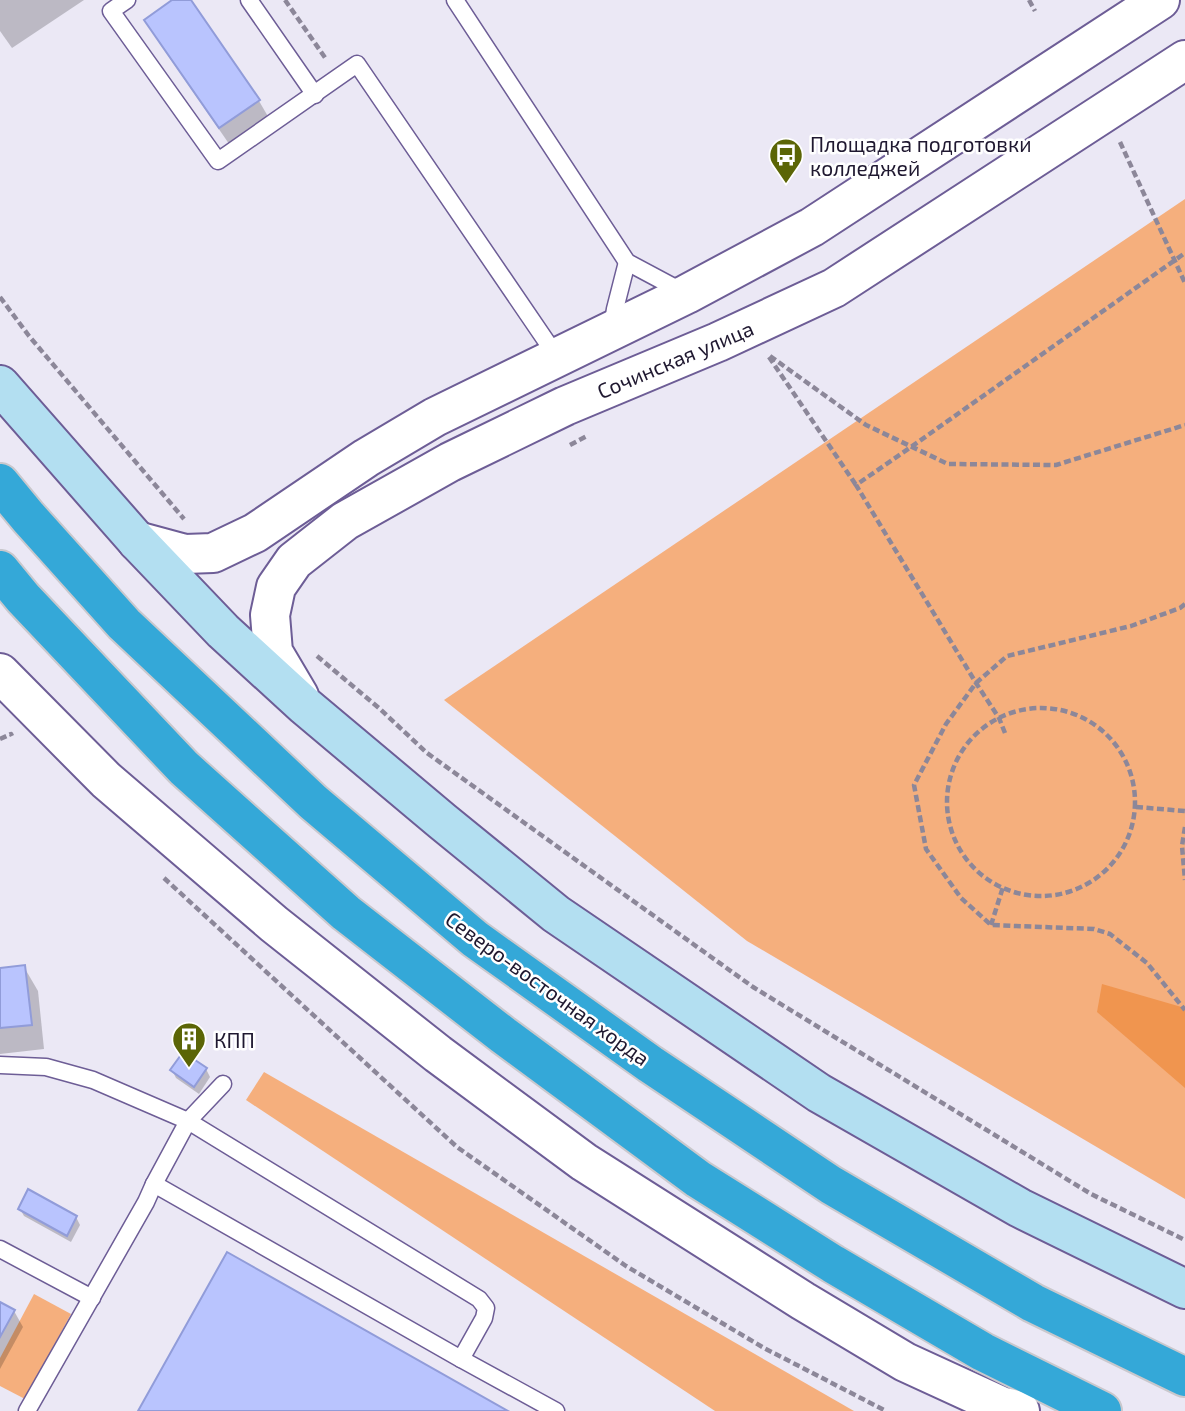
<svg xmlns="http://www.w3.org/2000/svg" width="1185" height="1411" viewBox="0 0 1185 1411" font-family="'Exo 2',sans-serif">
  <style>
    .green { fill: #f5af7d }
    .forest { fill: #f0954f }
    .shadow { fill: #0003 }
    .building { fill: #b9c4fe; stroke: #919cd9; stroke-width: 2 }
    .lines { fill: none; stroke-linecap: round; stroke-linejoin: round }
    .service-casing { stroke: #6d5d96; stroke-width: 19 }
    .tertiary-casing { stroke: #6d5d96; stroke-width: 42 }
    .secondary-casing { stroke: #6d5d96; stroke-width: 42 }
    .trunk-casing { stroke: #c9c8cd; stroke-width: 42 }
    .path { stroke: #8c8799; stroke-width: 4.5; stroke-dasharray: 7 3.5; stroke-linecap: butt }
    .service { stroke: #fff; stroke-width: 16 }
    .tertiary { stroke: #fff; stroke-width: 38 }
    .secondary { stroke: #b3dff1; stroke-width: 38 }
    .trunk { stroke: #34a8d8; stroke-width: 38 }
    .labels { text-anchor: middle; dominant-baseline: central; stroke-width: 5; stroke-linejoin: round; paint-order: stroke }
    .poi-label { font-size: 21px; fill: #1f1830; stroke: #fff; text-anchor: start }
    .street-label { font-size: 21px; fill: #1f1830; stroke: #fff }
  </style>
  <rect width="100%" height="100%" fill="#ebe8f5"/>
  <g class="green">
    <polygon points="1185,199 1185,1199 747,941 444,700"/>
    <polygon points="264,1072 854,1411 715,1411 246,1100"/>
    <polygon points="34,1294 71,1314 25,1399 0,1386 0,1358"/>
  </g>
  <polygon class="forest" points="1102,984 1185,1008 1185,1088 1097,1012"/>
  <g class="shadow">
    <polygon points="0,0 84,0 12,48 0,31"/>
    <polygon points="175,0 189,0 259,101 273,125 234,151 160,44 146,20"/>
    <polygon points="24,967 38,991 44,1049 0,1054 0,970"/>
    <polygon points="206,1069 210,1077 199,1094 176,1078 172,1070"/>
    <polygon points="20,1209 76,1217 80,1225 71,1242 24,1216"/>
    <polygon points="0,1304 14,1311 23,1327 0,1369"/>
  </g>
  <g class="building">
    <polygon points="172,0 191,0 260,100 219,128 144,20"/>
    <polygon points="25,965 32,1025 0,1028 0,968"/>
    <polygon points="183,1052 207,1068 194,1087 170,1070"/>
    <polygon points="28,1189 77,1216 67,1236 18,1209"/>
    <polygon points="227,1252 508,1411 138,1411"/>
    <polygon points="0,1302 15,1310 0,1337"/>
  </g>
  <g class="lines">
    <g class="service-casing">
      <g id="service">
        <polyline points="127,0 111,11 218,161 357,64 557,357"/>
        <polyline points="249,0 315,95"/>
        <polyline points="455,0 627,262 685,293"/>
        <polyline points="612,328 615,309 627,262"/>
        <polyline points="0,1065 46,1067 93,1080 188,1121 479,1299 486,1308 484,1318 461,1359 556,1411"/>
        <polyline points="154,1184 461,1359"/>
        <polyline points="0,1249 92,1298"/>
        <polyline points="27,1411 146,1202 154,1184 188,1121 223,1084"/>
      </g>
    </g>
    <g class="tertiary-casing">
      <g id="tertiary">
        <polyline points="137,541 185,554 213,553 255,533 366,458 435,417 687,294 812,227 1160,0"/>
        <polyline points="0,673 106,780 274,924 438,1054 584,1162 803,1301 905,1362 1001,1406 1020,1411"/>
        <polyline points="299,696 273,652 270,615 276,587 294,561 345,521 450,462 565,406 718,342 834,288 1185,60"/>
      </g>
    </g>
    <g class="secondary-casing">
      <polyline id="secondary" points="0,385 137,541 223,631 305,706 442,821 556,914 819,1093 1020,1208 1185,1289"/>
    </g>
    <g class="trunk-casing">
      <g id="trunk">
        <polyline points="0,483 28,517 124,624 313,802 475,939 650,1064 831,1185 1033,1303 1185,1377"/>
        <polyline points="0,570 23,598 184,768 346,913 503,1035 698,1179 833,1264 983,1352 1102,1411"/>
      </g>
    </g>
    <g class="path">
      <polyline points="285,0 326,59"/>
      <polyline points="1029,0 1035,11"/>
      <polyline points="1120,142 1185,283"/>
      <polyline points="0,297 29,336 184,519"/>
      <polyline points="770,356 866,425 948,464 1056,465 1185,425"/>
      <polyline points="769,357 856,485"/>
      <polyline points="570,445 587,436"/>
      <polyline points="1185,604 1180,608 1131,626 1007,656 976,683 946,724 914,785 926,849 961,898 991,925 1094,929 1110,934 1147,963 1185,1010"/>
      <polyline points="317,656 380,709 427,753 753,987 1091,1194 1185,1240"/>
      <circle cx="1041" cy="802" r="94"/>
      <polyline points="1005,733 999,718 976,683 856,485 911,447 1185,253"/>
      <polyline points="0,739 11,734 12,736"/>
      <polyline points="1136,807 1185,811"/>
      <polyline points="1185,827 1182,846 1185,880"/>
      <polyline points="164,878 457,1147 626,1266 764,1348 886,1411"/>
      <polyline points="991,925 1003,887"/>
    </g>
    <use href="#service" class="service"/>
    <use href="#tertiary" class="tertiary"/>
    <use href="#secondary" class="secondary"/>
    <use href="#trunk" class="trunk"/>
  </g>
  <defs>
    <g id="bus-pin" transform="scale(1.75)"><path d="M0 17L-7.5 6A9.5 9.5 0 1 1 7.5 6Z" fill="#5b6506" stroke="#fff"/><path d="M-5-6H5V4H4V6H2V4H-2V6H-4V4H-5ZM-3.5-4V0h7V-4ZM-3.5 1.2v1.5H-2V1.2ZM2 1.2v1.5H3.5V1.2Z" fill="#fff"/></g>
    <g id="building-pin" transform="scale(1.75)"><path d="M0 17L-7.5 6A9.5 9.5 0 1 1 7.5 6Z" fill="#5b6506" stroke="#fff"/><path d="M-4-6H4V6H1V3H-1V6H-4ZM-2.5-4.3h1.7v1.8h-1.7ZM.8-4.3h1.7v1.8H.8ZM-2.5-1h1.7V.8h-1.7ZM.8-1h1.7V.8H.8Z" fill="#fff"/></g>
  </defs>
  <g fill-rule="evenodd">
    <use href="#bus-pin" x="786" y="155"/>
    <use href="#building-pin" x="189" y="1039"/>
  </g>
  <g class="labels">
    <g class="poi-label">
      <text x="810" y="143">Площадка подготовки<tspan x="810" dy="24">колледжей</tspan></text>
      <text x="214" y="1039">КПП</text>
    </g>
    <g class="street-label">
      <text transform="translate(675 359) rotate(-23)">Сочинская улица</text>
      <text transform="translate(548 988) rotate(36)">Северо-восточная хорда</text>
    </g>
  </g>
</svg>
